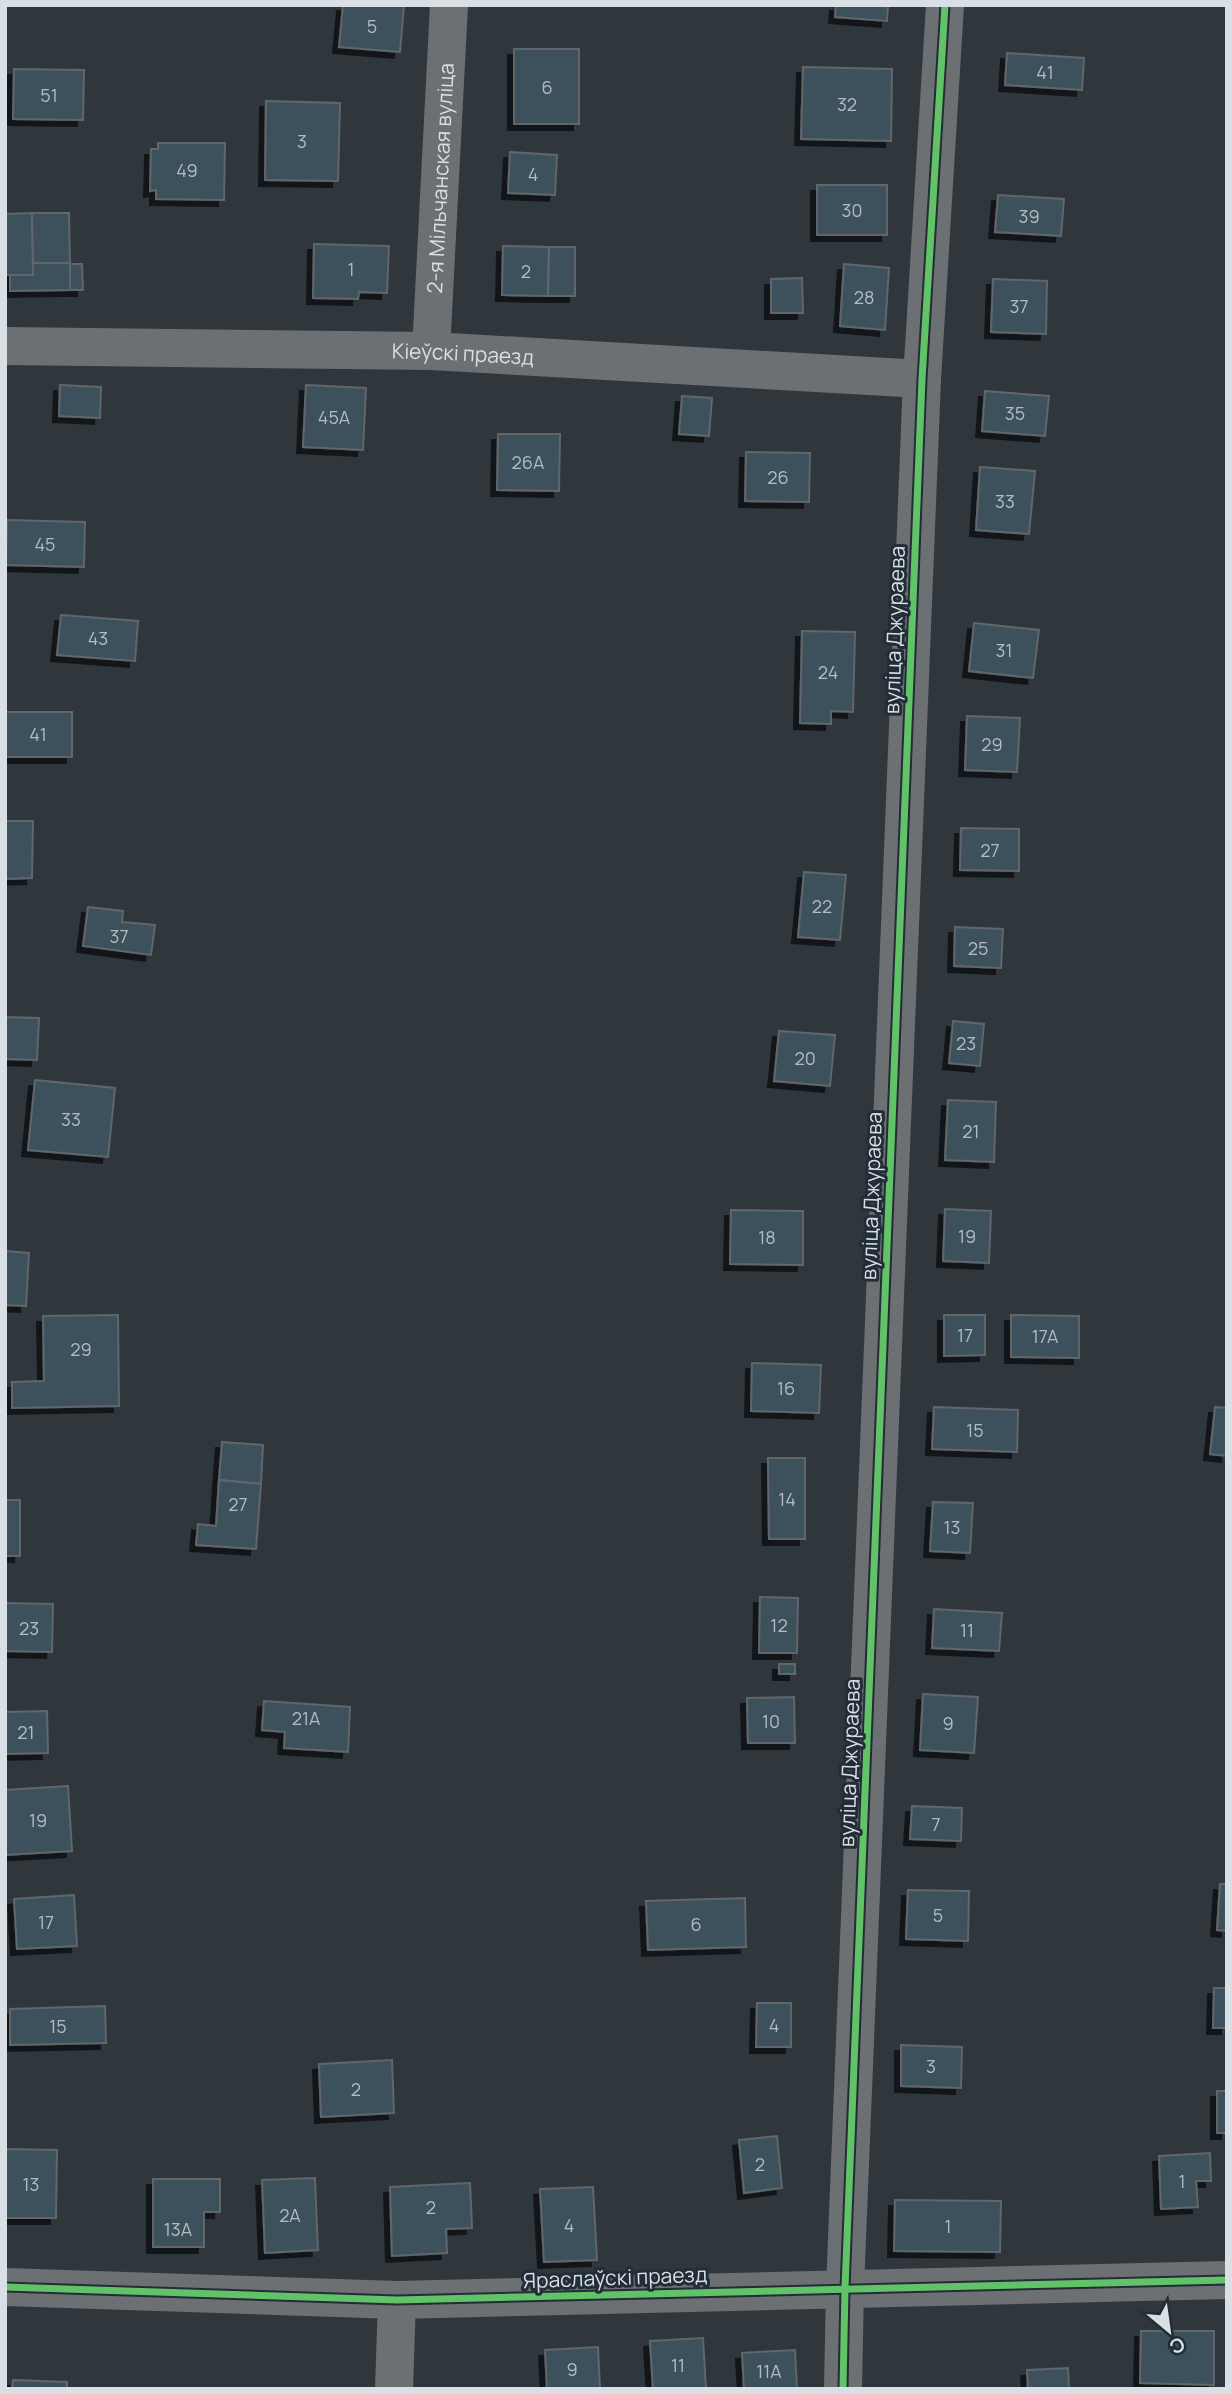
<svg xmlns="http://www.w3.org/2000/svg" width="1232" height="2394" viewBox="0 0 1232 2394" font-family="Manrope,sans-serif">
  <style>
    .building { fill: #3e515b; stroke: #60666b; stroke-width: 2; filter: url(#shadow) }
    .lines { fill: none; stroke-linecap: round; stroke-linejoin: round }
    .street { stroke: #6c7072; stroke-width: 38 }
    .cycleway-casing { stroke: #222d37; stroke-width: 11 }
    .cycleway { stroke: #61c268; stroke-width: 7 }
    .labels { text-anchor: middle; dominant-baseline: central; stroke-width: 6; stroke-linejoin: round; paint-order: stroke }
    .number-label { font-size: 18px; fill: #b2bcc2 }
    .street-label { font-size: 21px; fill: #d8dfe5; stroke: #222d37 }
  </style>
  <defs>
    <filter id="shadow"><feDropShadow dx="-6" dy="6" stdDeviation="0" flood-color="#0009"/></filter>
  </defs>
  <rect width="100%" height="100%" fill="#30373c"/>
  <g class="building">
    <polygon points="343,5 404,5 400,52 339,47"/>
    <polygon points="836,5 888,5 887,21 835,17"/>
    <rect x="514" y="49" width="65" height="75"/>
    <polygon points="1007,53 1084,58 1082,90 1005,85"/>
    <polygon points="803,67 892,69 891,141 801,139"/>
    <polygon points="14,69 84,70 83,120 13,119"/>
    <polygon points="266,101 340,103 338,181 265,180"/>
    <polygon points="158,143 225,143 224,200 156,199 156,190 150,191 151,149 158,149"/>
    <polygon points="510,152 557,155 555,195 508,193"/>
    <rect x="817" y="185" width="70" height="50"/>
    <polygon points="998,195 1064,199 1061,236 995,232"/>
    <polygon points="32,213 33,275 5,275 5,214"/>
    <polygon points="32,213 69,213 70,263 33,263"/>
    <polygon points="314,244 389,246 387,293 359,292 358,299 313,298"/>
    <polygon points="503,246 549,247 548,296 502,295"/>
    <polygon points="549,247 575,247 575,296 548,296"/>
    <polygon points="33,263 70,263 70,290 10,291 10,275 33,275"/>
    <polygon points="70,264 82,264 83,290 70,290"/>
    <polygon points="844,264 889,268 885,330 840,326"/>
    <polygon points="802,278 803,313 771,313 771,279"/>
    <polygon points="993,279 1047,281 1046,334 991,332"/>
    <polygon points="60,385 101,387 100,418 59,416"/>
    <polygon points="306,385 366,388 363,450 303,447"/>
    <polygon points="985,391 1049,396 1045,436 982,431"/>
    <polygon points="682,396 712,398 709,436 679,434"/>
    <polygon points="498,434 560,434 559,491 497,490"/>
    <polygon points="746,452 810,453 809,502 745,501"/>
    <polygon points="980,467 1035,471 1029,534 976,530"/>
    <polygon points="7,520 85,522 84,567 6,565"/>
    <polygon points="61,615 138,621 135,661 57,655"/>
    <polygon points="974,623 1039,630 1033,678 969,671"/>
    <polygon points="802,631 855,632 853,712 831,711 831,724 800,723"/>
    <rect x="5" y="712" width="67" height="45"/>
    <polygon points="967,716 1020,718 1017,772 965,770"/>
    <polygon points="5,821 33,821 32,878 5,879"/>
    <polygon points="961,828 1019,829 1019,871 960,870"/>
    <polygon points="804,872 846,875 840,940 798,937"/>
    <polygon points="88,907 123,911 122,922 155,925 151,955 83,946"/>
    <polygon points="955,927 1003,929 1001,968 954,966"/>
    <polygon points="5,1017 39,1018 37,1060 5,1059"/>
    <polygon points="953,1021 984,1024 980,1066 949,1063"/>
    <polygon points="779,1031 835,1035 830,1086 774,1081"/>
    <polygon points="35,1080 115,1088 108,1157 28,1150"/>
    <polygon points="948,1100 996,1102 994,1162 945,1160"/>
    <polygon points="945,1209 991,1211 989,1263 943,1261"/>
    <polygon points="731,1210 803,1211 803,1265 730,1264"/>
    <polygon points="5,1251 29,1253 26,1306 5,1305"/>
    <polygon points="118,1315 119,1406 12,1408 12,1382 44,1381 43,1316"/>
    <polygon points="944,1315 985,1315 985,1355 944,1356"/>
    <polygon points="1011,1315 1079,1316 1079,1358 1011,1357"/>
    <polygon points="752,1363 821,1365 819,1413 751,1411"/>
    <polygon points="934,1407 1018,1410 1017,1452 932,1449"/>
    <polygon points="1215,1407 1227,1408 1227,1456 1210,1454"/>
    <polygon points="222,1442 263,1445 261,1484 219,1480"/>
    <polygon points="768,1458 805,1458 805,1539 769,1539"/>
    <polygon points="219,1480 261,1484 256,1549 196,1545 198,1524 216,1526"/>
    <rect x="5" y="1500" width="15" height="56"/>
    <polygon points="933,1502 973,1503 970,1553 930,1551"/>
    <polygon points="760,1597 798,1598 797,1653 759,1653"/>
    <polygon points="5,1603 53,1604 52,1652 5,1651"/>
    <polygon points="934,1609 1002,1613 999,1651 932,1648"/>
    <rect x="779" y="1664" width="16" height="10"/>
    <polygon points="923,1694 978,1697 974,1753 920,1750"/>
    <polygon points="794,1697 795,1743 748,1743 747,1698"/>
    <polygon points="264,1701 350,1707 348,1752 284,1748 285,1732 262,1730"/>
    <polygon points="47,1711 48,1753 5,1754 5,1712"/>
    <polygon points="68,1786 72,1851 5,1855 5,1790"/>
    <polygon points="912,1806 962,1808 961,1841 910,1839"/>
    <polygon points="1220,1884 1227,1884 1227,1931 1217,1930"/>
    <polygon points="908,1890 969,1891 968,1941 906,1939"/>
    <polygon points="74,1895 77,1946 17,1949 14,1899"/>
    <polygon points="745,1898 746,1947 648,1950 646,1901"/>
    <polygon points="1214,1988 1227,1988 1227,2028 1213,2028"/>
    <polygon points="757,2003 791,2003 791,2047 756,2047"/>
    <polygon points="105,2006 106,2043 10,2045 10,2009"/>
    <polygon points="901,2045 962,2047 961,2088 901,2086"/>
    <polygon points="392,2060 394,2113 321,2117 319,2064"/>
    <rect x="1217" y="2091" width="10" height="42"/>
    <polygon points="777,2136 782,2188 744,2193 739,2140"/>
    <polygon points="5,2149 57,2150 56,2218 5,2218"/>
    <polygon points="1210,2153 1211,2181 1196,2181 1198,2207 1161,2209 1159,2156"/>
    <polygon points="315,2178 318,2250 265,2253 262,2180"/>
    <polygon points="153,2179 220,2179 220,2212 204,2212 204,2247 153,2247"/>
    <polygon points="470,2183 472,2228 446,2229 447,2253 392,2256 390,2187"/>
    <polygon points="593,2187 597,2260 544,2262 540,2189"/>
    <polygon points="895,2200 1001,2201 1000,2252 894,2251"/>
    <polygon points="1141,2331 1214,2331 1214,2385 1140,2383"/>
    <polygon points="703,2338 706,2389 653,2389 650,2341"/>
    <polygon points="598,2347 600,2389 547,2389 545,2350"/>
    <polygon points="795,2350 797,2389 744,2389 742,2353"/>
    <polygon points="1068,2368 1069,2389 1028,2389 1027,2370"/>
    <polygon points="13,2380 67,2382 67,2389 12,2389"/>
  </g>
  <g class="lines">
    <g class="street">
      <path id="s1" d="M5,346L431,351L922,379"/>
      <path id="s2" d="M431,351L449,5"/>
      <polyline points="5,2287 397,2300 1227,2280"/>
      <polyline points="394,2389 397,2300"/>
      <polyline points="843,2389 845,2288 922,379 945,5"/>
    </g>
    <g class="cycleway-casing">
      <g id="cycleway">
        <polyline points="5,2287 397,2300 1227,2280"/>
        <polyline points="843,2389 845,2288 922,379 945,5"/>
      </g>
    </g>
    <use href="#cycleway" class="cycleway"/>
  </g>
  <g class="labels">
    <g class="number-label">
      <text x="372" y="26">5</text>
      <text x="1045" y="72">41</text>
      <text x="547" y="87">6</text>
      <text x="49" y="95">51</text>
      <text x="847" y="104">32</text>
      <text x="302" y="141">3</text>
      <text x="187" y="170">49</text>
      <text x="533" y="174">4</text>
      <text x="852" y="210">30</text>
      <text x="1029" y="216">39</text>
      <text x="351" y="269">1</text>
      <text x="526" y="271">2</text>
      <text x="864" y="297">28</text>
      <text x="1019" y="306">37</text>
      <text x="1015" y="413">35</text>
      <text x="334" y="417">45А</text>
      <text x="528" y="462">26А</text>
      <text x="778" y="477">26</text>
      <text x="1005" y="501">33</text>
      <text x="45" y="544">45</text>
      <text x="98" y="638">43</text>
      <text x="1004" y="650">31</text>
      <text x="828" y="672">24</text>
      <text x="38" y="734">41</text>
      <text x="992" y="744">29</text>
      <text x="990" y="850">27</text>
      <text x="822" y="906">22</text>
      <text x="119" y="936">37</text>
      <text x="978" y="948">25</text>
      <text x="966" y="1043">23</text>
      <text x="805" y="1058">20</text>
      <text x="71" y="1119">33</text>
      <text x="971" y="1131">21</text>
      <text x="967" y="1236">19</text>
      <text x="767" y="1237">18</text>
      <text x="965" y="1335">17</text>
      <text x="1045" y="1336">17А</text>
      <text x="81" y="1349">29</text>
      <text x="786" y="1388">16</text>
      <text x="975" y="1430">15</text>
      <text x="787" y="1499">14</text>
      <text x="238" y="1504">27</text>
      <text x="952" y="1527">13</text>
      <text x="779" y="1625">12</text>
      <text x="29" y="1628">23</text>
      <text x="967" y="1630">11</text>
      <text x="306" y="1718">21А</text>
      <text x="771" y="1721">10</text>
      <text x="948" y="1723">9</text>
      <text x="26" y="1732">21</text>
      <text x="38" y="1820">19</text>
      <text x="936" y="1824">7</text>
      <text x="938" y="1915">5</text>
      <text x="46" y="1922">17</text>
      <text x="696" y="1924">6</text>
      <text x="774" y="2025">4</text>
      <text x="58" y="2026">15</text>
      <text x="931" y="2066">3</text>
      <text x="356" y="2089">2</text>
      <text x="760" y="2164">2</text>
      <text x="1182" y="2181">1</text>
      <text x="31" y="2184">13</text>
      <text x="431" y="2207">2</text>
      <text x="290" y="2215">2А</text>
      <text x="569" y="2225">4</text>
      <text x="948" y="2226">1</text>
      <text x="178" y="2229">13А</text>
      <text x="678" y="2365">11</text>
      <text x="572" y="2369">9</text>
      <text x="769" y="2371">11А</text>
    </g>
    <g class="street-label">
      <text stroke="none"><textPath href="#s2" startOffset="173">2-я Мільчанская вуліца</textPath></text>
      <text stroke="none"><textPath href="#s1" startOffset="458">Кіеўскі праезд</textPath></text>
      <text transform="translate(894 630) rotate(-88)">вуліца Джураева</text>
      <text transform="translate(871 1196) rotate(-88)">вуліца Джураева</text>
      <text transform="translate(849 1763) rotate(-88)">вуліца Джураева</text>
      <text transform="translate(615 2277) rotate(-2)">Яраслаўскі праезд</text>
    </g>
  </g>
  <rect width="1232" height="2394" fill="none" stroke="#d8dfe5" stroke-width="14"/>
  <g transform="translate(1169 2331) rotate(151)" stroke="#222d37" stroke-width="5" paint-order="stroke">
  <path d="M0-5L12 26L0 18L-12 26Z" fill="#d8dfe5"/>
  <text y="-10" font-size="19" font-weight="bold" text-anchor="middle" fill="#d8dfe5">С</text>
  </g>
</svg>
